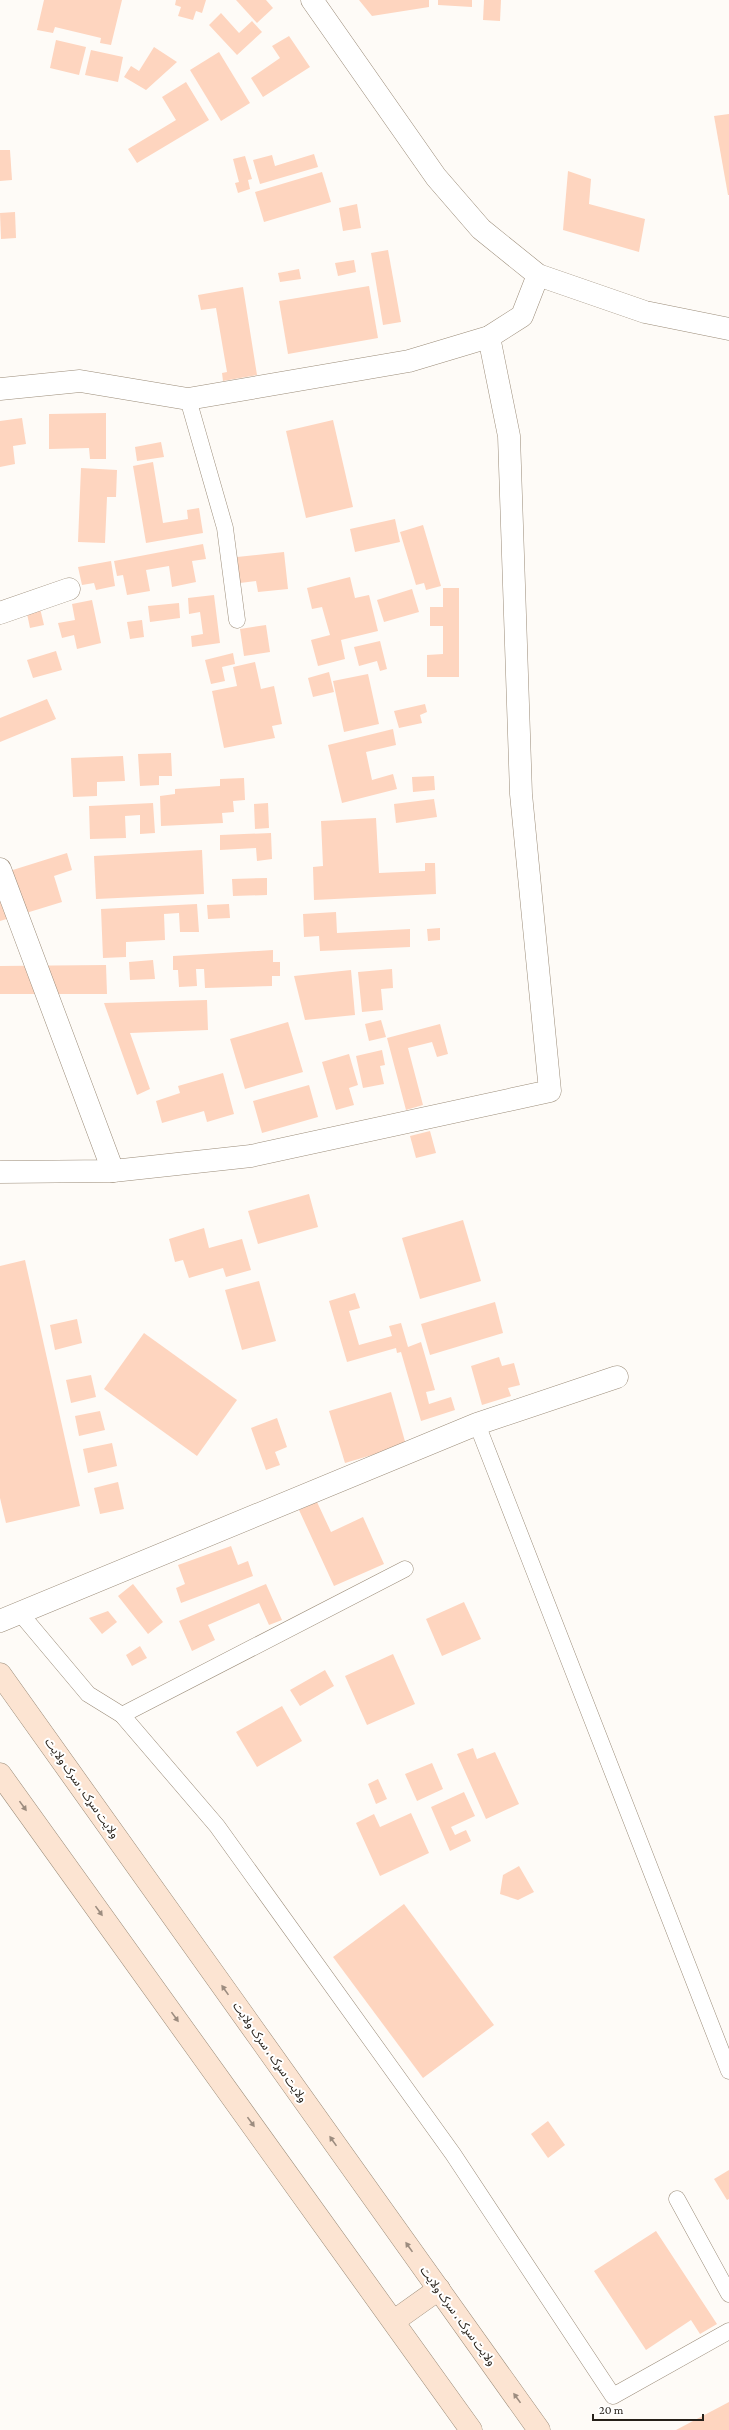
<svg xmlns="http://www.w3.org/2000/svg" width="729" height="2430" viewBox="0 0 729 2430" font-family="'Crimson Pro','Noto Sans Arabic',serif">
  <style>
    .building { fill: #fed5bf }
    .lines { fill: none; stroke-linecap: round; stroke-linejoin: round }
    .service-casing { stroke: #9b8c79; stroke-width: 17 }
    .minor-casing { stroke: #9b8c79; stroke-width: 23 }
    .secondary-casing { stroke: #9b8c79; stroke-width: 23 }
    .service { stroke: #fff; stroke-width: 16 }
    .minor { stroke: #fff; stroke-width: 22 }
    .secondary { stroke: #fce4d2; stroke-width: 22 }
    .oneway { fill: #9c8c7f }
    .labels { text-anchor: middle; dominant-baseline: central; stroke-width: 4; stroke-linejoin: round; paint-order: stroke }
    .street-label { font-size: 12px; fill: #27211a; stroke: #fff }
  </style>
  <rect width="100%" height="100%" fill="#fefbf7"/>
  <g class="building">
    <polygon points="44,0 122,0 111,45 100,43 101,38 55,27 53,33 37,30"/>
    <polygon points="176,0 206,0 202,13 196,11 193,20 178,16 181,7 175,5"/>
    <polygon points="236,0 266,0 273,8 257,23"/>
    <polygon points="359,0 429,0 429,7 372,16"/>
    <polygon points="438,0 472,0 472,7 438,5"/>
    <polygon points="484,0 501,0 500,21 483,20"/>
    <polygon points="221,13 239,33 252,21 262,32 237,55 209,25"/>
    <polygon points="289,36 310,67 263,97 251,78 280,58 272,46"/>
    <polygon points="56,40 86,47 79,75 50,68"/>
    <polygon points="154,47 177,62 146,90 124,77 131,66 139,71"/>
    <polygon points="91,50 123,57 118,82 85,75"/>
    <polygon points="219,52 250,103 221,121 190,70"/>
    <polygon points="186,82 209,120 137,163 128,149 176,120 162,97"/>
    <polygon points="729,114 729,195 728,195 714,116"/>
    <polygon points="0,150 10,150 12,180 0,181"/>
    <polygon points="314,154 318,167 260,184 253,160 272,155 275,166"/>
    <polygon points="245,156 252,179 248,180 250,189 238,193 235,183 239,182 233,159"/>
    <polygon points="568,171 591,179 589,204 645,219 639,252 563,230"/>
    <polygon points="322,172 331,202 264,222 255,192"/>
    <polygon points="357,204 361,228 343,231 339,208"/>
    <polygon points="15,212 16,238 1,239 0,213"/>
    <polygon points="388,250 401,322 383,325 371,253"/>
    <polygon points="354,260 356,272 338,276 335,263"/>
    <polygon points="299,269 301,279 280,282 278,273"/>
    <polygon points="369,286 378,338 288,354 279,301"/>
    <polygon points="243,287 257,375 223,381 222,373 227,372 216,308 201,310 198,295"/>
    <polygon points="106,413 106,459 90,459 89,448 49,449 49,414"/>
    <polygon points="22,418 26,444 13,446 15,464 0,467 0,421"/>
    <polygon points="333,420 353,507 306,518 286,431"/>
    <polygon points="161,442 164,457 137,461 135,447"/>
    <polygon points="153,462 163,523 188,519 187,510 199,508 203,533 146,543 133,466"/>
    <polygon points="81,468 117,470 116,497 107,497 105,543 78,542"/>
    <polygon points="395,519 400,542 355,552 350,529"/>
    <polygon points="423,525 441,586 426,590 424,583 416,585 400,532"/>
    <polygon points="203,544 206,559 192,561 196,582 172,587 169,566 146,570 150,591 127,595 123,575 117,576 114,561"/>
    <polygon points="284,552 288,589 258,592 256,581 240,583 237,557"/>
    <polygon points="111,561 115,586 96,590 94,583 82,585 78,567"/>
    <polygon points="350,577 355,598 369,595 378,631 341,640 345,659 318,666 311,640 330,635 322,607 312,609 307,588"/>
    <polygon points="443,588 459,588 459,677 427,677 427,655 443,654 443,626 430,626 430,607 443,607"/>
    <polygon points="412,589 419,612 384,622 377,600"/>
    <polygon points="214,595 220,643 192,647 191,636 203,634 200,612 189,614 188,598"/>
    <polygon points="38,600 44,625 30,628 25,604"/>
    <polygon points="92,600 101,643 77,649 74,635 62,638 58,623 75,620 72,604"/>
    <polygon points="179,603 180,618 150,622 148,606"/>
    <polygon points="142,620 144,637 130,639 127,622"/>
    <polygon points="266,625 270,652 244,656 240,629"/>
    <polygon points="380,641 387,669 380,671 377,661 359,666 354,647"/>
    <polygon points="56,651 62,670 33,678 27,660"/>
    <polygon points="233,653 235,664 222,667 225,681 211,684 205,660"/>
    <polygon points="255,662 261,689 274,686 282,724 272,726 275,738 224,748 212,691 237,686 233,667"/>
    <polygon points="329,672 334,692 313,697 308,678"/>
    <polygon points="368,674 379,724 344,732 333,681"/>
    <polygon points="47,699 56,719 0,742 0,718"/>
    <polygon points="425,704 427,712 420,715 422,723 399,728 394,711"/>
    <polygon points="393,729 396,745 366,752 372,780 393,774 397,789 342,803 328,745"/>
    <polygon points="171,753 172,776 159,776 159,785 140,786 138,754"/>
    <polygon points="123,756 125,781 97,782 97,796 73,797 71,758"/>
    <polygon points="434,776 435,790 413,792 412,777"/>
    <polygon points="244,778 245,800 233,801 234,812 222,813 223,823 161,826 160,796 175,794 175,789 220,786 220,779"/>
    <polygon points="434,799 437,817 396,823 394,804"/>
    <polygon points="153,803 155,833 140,834 140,815 125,816 126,838 90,839 89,806"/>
    <polygon points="268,803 269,828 255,829 254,804"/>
    <polygon points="376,818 379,873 425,871 425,863 435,863 436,894 314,900 313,867 323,866 321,821"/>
    <polygon points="271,833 272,859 257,861 256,848 220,850 220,835"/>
    <polygon points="202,850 204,894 96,899 94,856"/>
    <polygon points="67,853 72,870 54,876 62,902 0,921 0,874"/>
    <polygon points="267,878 267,895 233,896 232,879"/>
    <polygon points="197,904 199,932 180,932 179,913 164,914 165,940 126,942 126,957 103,958 101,909"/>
    <polygon points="229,904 230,918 208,919 207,905"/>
    <polygon points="336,912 337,933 410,929 410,947 320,951 319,936 304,937 303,914"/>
    <polygon points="440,928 440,940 428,941 427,929"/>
    <polygon points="273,950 273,962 280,962 280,976 272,976 272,986 205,988 204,969 196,969 197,986 179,987 178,970 173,970 173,956"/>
    <polygon points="153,960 155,979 130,980 129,962"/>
    <polygon points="106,965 107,994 0,994 0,966"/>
    <polygon points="392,969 393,988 381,989 383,1010 362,1012 358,972"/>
    <polygon points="351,970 355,1015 305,1020 294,976"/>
    <polygon points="207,1000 208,1030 130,1033 150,1089 137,1095 104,1003"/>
    <polygon points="381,1020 386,1037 369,1041 365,1024"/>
    <polygon points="288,1022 303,1072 245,1089 230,1039"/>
    <polygon points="440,1024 448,1054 437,1057 432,1042 408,1048 423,1105 406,1110 387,1038"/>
    <polygon points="382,1050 385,1065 380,1066 384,1084 363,1088 356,1056"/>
    <polygon points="349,1054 358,1085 349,1088 354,1105 336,1110 322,1062"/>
    <polygon points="223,1073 234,1114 207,1122 204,1111 162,1123 156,1101 180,1093 178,1086"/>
    <polygon points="309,1085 318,1117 262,1133 253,1101"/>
    <polygon points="430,1131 436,1153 416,1158 410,1136"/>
    <polygon points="309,1194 318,1227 258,1244 248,1211"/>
    <polygon points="463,1220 481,1281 420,1299 402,1238"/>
    <polygon points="204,1228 209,1248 242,1239 251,1270 226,1277 223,1268 189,1278 183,1260 175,1262 169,1239"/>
    <polygon points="25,1260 80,1506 6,1523 0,1498 0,1266"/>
    <polygon points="259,1281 276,1341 242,1350 225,1290"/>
    <polygon points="355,1293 360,1308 349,1311 359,1345 392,1336 389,1326 401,1323 408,1347 421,1342 435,1390 426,1392 429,1404 451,1397 455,1410 421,1421 401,1352 397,1353 396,1348 347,1362 329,1301"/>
    <polygon points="495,1302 503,1333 430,1355 421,1324"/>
    <polygon points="77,1319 82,1343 55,1350 50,1325"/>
    <polygon points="144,1333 237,1400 197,1456 104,1389"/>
    <polygon points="499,1357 502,1366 514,1363 520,1385 508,1388 511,1396 482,1405 471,1366"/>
    <polygon points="91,1375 96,1397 71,1403 66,1380"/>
    <polygon points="391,1392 406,1445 345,1463 329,1411"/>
    <polygon points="100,1411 105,1430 79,1436 75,1416"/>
    <polygon points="277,1418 287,1447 275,1452 280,1465 266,1470 251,1428"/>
    <polygon points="112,1443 117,1466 88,1473 83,1449"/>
    <polygon points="118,1482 124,1509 100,1514 94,1488"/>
    <polygon points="317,1502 331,1532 363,1517 384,1564 334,1586 299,1510"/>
    <polygon points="231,1546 238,1565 248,1561 253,1576 181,1603 176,1588 185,1584 178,1565"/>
    <polygon points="133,1584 163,1622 148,1634 118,1596"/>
    <polygon points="266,1584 282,1620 269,1625 259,1603 208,1625 215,1640 192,1651 179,1621"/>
    <polygon points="464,1602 481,1639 442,1656 426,1619"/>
    <polygon points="108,1611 117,1622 102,1634 89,1618"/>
    <polygon points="140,1646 147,1658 132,1666 126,1655"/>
    <polygon points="393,1654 415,1704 367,1725 345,1676"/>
    <polygon points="325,1670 334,1686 300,1706 290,1690"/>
    <polygon points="282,1706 302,1741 257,1767 236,1732"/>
    <polygon points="473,1748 477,1759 495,1752 519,1804 486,1819 457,1754"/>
    <polygon points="432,1763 443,1789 417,1801 405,1774"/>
    <polygon points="378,1779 387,1799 376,1804 368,1784"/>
    <polygon points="464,1792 475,1816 451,1827 455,1835 466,1830 471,1841 450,1851 431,1807"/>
    <polygon points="411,1813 429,1853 380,1876 356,1823 374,1814 380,1827"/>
    <polygon points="519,1866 534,1892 518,1900 500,1894 503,1875"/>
    <polygon points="404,1904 494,2025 423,2078 333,1957"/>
    <polygon points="548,2121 565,2145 548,2158 531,2134"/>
    <polygon points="729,2170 729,2199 727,2200 714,2179"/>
    <polygon points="656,2231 717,2324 700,2334 691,2320 646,2350 594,2271"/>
    <polygon points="729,2402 729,2430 676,2430"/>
  </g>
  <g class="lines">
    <g class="service-casing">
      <g id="service">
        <polyline points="188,399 225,528 237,620"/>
        <polyline points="477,1424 729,2071"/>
        <polyline points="20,1613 88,1694 122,1715 217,1826 453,2154 613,2396 729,2331"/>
        <polyline points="122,1715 405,1569"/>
        <polyline points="677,2199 729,2294"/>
      </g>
    </g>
    <g class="minor-casing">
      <g id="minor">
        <polyline points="312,0 436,177 481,229 538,275 645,312 729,329"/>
        <polyline points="0,389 80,381 188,399 409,361 489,337 522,316 538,275"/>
        <polyline points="0,613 69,589"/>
        <polyline points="0,869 113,1171"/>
        <polyline points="0,1172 113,1171 251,1156 550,1091 521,794 509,436 489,337"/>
        <polyline points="0,1621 477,1424 617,1377"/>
      </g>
    </g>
    <g class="secondary-casing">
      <g id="secondary">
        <polyline points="0,1674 539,2430"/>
        <polyline points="0,1774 471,2430"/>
        <polyline points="394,2321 439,2289"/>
      </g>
    </g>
    <use href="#service" class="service"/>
    <use href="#minor" class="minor"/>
    <use href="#secondary" class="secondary"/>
  </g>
  <defs><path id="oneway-solid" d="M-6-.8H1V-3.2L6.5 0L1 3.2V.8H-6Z"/></defs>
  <g class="oneway">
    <use href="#oneway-solid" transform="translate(23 1806) rotate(54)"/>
    <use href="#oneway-solid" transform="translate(99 1911) rotate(54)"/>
    <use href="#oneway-solid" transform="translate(225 1990) rotate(-125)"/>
    <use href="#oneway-solid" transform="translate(175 2017) rotate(54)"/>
    <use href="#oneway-solid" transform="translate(251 2122) rotate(54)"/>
    <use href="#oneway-solid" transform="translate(333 2141) rotate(-125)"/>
    <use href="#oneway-solid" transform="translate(409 2247) rotate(-125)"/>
    <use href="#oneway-solid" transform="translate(517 2398) rotate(-126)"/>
  </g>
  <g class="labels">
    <g class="street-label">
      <text transform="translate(82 1788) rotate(55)">ولایت سړک ، سرک ولایت</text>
      <text transform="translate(270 2052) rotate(55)">ولایت سړک ، سرک ولایت</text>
      <text transform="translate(458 2316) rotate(54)">ولایت سړک ، سرک ولایت</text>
    </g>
  </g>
  <path d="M593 2414v6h110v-6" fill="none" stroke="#27211a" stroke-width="2"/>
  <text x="599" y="2414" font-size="12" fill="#27211a" stroke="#ffffff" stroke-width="3" paint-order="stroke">20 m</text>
</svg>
